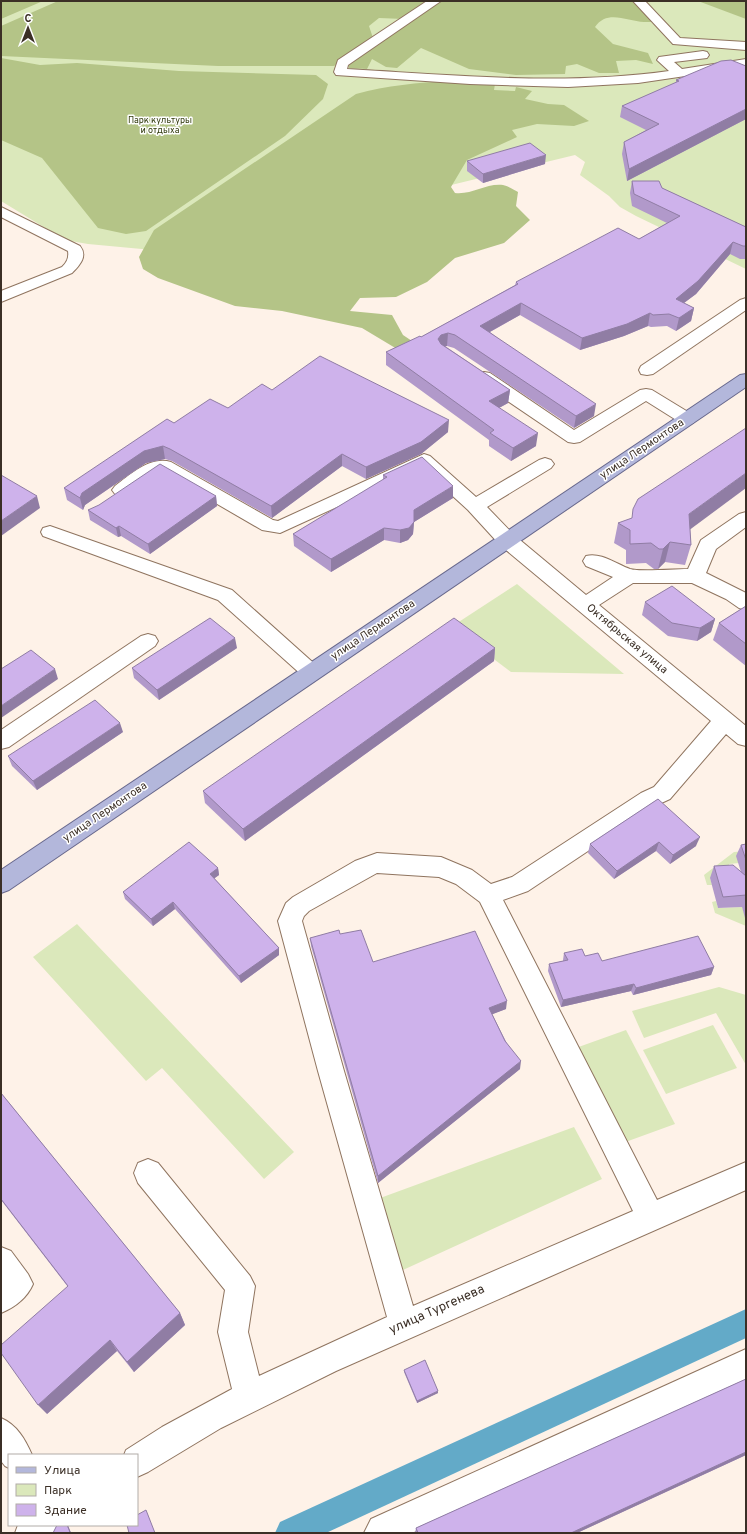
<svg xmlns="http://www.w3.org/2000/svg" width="747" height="1534" viewBox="0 0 747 1534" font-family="Overpass,sans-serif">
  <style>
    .green { fill: #dbe8bb }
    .forest { fill: #b4c487 }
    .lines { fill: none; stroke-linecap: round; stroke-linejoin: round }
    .canal { fill: #63aac8; fill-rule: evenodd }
    .minor-casing { stroke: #8f745f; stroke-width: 2 }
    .major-casing { stroke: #68688c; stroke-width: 2 }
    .minor { fill: #fff; fill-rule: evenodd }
    .major { fill: #b3b7db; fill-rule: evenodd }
    .wall { fill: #b199ca }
    .shaded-wall { fill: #907da4 }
    .building { fill: #ceb2eb; stroke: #907da4 }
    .labels { text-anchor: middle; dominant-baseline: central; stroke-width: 3; stroke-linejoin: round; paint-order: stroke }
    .far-park-label { font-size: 9px; fill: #313a0c; stroke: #fff }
    .street-label { font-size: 11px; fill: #3b2f26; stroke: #fff }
    .near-street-label { font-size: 13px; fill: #3b2f26; stroke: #fff }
  </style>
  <rect width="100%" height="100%" fill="#fef2e8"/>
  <g class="green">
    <polygon points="1,1 746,1 746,269 636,216 620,207 609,196 580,175 585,162 575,155 174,252 88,244 65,240 1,201"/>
    <polygon points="517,584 624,674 511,672 451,627"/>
    <polygon points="746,851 737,856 739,863 729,864 733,876 710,878 712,885 707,885 704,875 734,852"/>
    <polygon points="716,901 718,908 742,907 746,918 746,926 715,913 712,902"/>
    <polygon points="77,924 294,1152 264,1179 162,1068 146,1081 33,957"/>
    <polygon points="719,987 746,995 746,1065 716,1013 644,1038 632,1011"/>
    <polygon points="713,1025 737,1068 666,1094 643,1050"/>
    <polygon points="626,1030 675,1124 620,1144 573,1049"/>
    <polygon points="574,1127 602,1179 392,1275 372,1201"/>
  </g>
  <g class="forest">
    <polygon points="1,1 43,1 1,19"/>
    <polygon points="58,1 431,1 404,19 379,18 369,26 373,38 334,66 218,66 1,56 1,26"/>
    <path d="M441,1H636L656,21C652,22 648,22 644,22C627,21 607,9 595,27L613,44L648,53L653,64L636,60L616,61L619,73H599L577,64L566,66L565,74L516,75L469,69L421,48L397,68L386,67L372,59L367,69L349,68L348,63Z"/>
    <polygon points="698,1 746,1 746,19"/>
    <polygon points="1,58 40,65 77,63 179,71 316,75 328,84 323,99 285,136 146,231 126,234 98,228 42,158 1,140"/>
    <path d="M449,81L495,84L494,90L515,91L516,87L532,91L525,99L548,104L564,105L589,121L574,126L537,124L512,130L517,137L467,160L451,187L455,193C472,195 486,183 503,185C508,186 514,190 518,192L516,206L530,220L504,243L455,258L427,282L396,297L360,298L350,311L392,315L403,335L412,341L397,349L362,328L282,311L235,306L158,278L143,269L139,257L154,230L356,94C387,85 418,83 449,81Z"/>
  </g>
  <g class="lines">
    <polygon class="canal" points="746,1309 746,1338 326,1533 275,1533 280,1522"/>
    <g class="minor-casing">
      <g id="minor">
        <path d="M427,1H441L348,65L347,69C454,75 562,86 669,71L657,60L659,57L703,51L707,52L709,55L707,58L674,62L682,69L746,59V67L638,83L568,87L470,84L336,75L334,72L338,60Z"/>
        <polygon points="633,1 645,1 680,38 746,42 746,50 673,44"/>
        <path d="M1,207L80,246C88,256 80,265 72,273L1,302V291L62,267C67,262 69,258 68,251L1,217Z"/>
        <polygon points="746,298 746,310 653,374 647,375 641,374 639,370 641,366 740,300"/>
        <polygon points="484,372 490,373 574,430 640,390 646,389 652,390 693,415 696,419 693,423 687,424 681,423 646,401 580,442 574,443 568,442 478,381 476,377 478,373"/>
        <path d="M424,454L430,456L476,497L539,460L545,458L551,460L554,464L551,468L487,507L514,535L586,595L613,577L586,566L583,561L586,556C601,552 616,564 630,569C640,572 675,569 688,569L701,540L739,514L746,512V527L716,549L706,573L746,593V610L739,608L726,599L692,583H633L599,605L746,726V746L738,744L726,734L670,799L657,805L528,891L503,900L657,1200L746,1162V1190L336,1371L221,1428L148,1472L137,1477V1455H124L126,1450L162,1427L232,1389L218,1332L225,1290L138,1183L134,1173L138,1163L148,1159L158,1163L250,1276L255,1286L248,1332L259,1376L387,1317L318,1071L278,921L286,903L293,897L355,861L377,853L441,857L472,870L491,884L512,877L641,793L654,787L711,721L500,545L468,510L422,468L280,533L262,530L162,472L158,473C146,481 130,498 115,494L112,490L115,486C131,474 150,456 171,462L273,520L278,521ZM377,873L439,877L456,884L480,902L633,1211L413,1306L344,1071L302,921L304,916L309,911Z"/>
        <polygon points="50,526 232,590 318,667 321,672 318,677 311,680 304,677 218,600 43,536 41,532 43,528"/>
        <polygon points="148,634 155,636 158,641 155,646 9,747 1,749 1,730 141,636"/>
        <path d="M1,1247L11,1251L28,1274L33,1284C27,1298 15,1307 1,1313Z"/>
        <polygon points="746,1349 746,1380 412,1533 364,1533 371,1519"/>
        <path d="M1,1418C17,1425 25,1439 32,1455H9V1468L5,1466L1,1461Z"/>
        <polygon points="18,1525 57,1525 54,1533 15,1533"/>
      </g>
    </g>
    <g class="major-casing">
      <polygon id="major" points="746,374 746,387 9,890 1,893 1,870 740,375"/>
    </g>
    <use href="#minor" class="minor"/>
    <use href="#major" class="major"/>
  </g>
  <g class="wall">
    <polygon points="746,66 746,119 627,181 622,154 624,142 646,130 620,117 622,106 676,83 676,80"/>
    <polygon points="467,161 545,164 483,183 467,171"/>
    <polygon points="632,181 662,188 746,227 746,259 740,259 730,254 696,294 684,303 694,308 691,321 676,331 667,326 651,327 648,326 624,336 580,350 520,315 490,332 594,416 574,428 454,348 447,346 445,346 510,390 508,403 499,408 536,446 511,461 489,446 489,440 386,365 386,352 421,337 515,285 516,282 639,239 667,223 632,206 630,193"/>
    <polygon points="272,390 448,432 421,454 366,479 342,466 272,518 172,461 165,459 146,463 85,505 83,510 67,500 64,488 174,423 228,408"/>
    <polygon points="383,475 453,498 414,522 413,534 408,540 400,543 384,540 331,572 294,546 293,534 383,480"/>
    <polygon points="216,496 217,506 150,554 121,536 118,537 90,520 88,510"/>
    <polygon points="618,523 690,529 691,545 685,565 665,562 658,569 654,569 646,563 626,564 626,550 614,543"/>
    <polygon points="645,602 715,619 711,632 697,641 668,636 642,615"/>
    <polygon points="746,606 746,666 713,640 719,623"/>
    <polygon points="237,648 159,700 134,678 132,668"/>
    <polygon points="495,648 494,661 245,841 205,803 203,791"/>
    <polygon points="123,732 37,790 12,766 8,756"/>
    <polygon points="658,799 696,846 670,864 656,851 614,879 588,853 590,844"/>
    <polygon points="746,844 746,918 745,918 742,907 718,908 710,878 714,866 741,872 736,856 741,845"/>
    <polygon points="218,868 219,875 214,878 279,948 279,955 241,983 175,909 153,926 125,899 123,892"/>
    <polygon points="340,934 373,962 506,1009 492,1014 520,1069 378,1183 311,946 310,938"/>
    <polygon points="564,953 585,956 602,961 714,967 711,975 633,995 631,991 561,1007 548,971 549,964 563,961 563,960"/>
    <polygon points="1,1093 180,1313 185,1325 134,1372 117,1351 47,1414 68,1287 1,1200"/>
    <polygon points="404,1370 438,1393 417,1403 404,1372"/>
    <polygon points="746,1379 746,1455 577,1533 415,1533 416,1528"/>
  </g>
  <g class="shaded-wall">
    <polygon points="746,109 746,119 627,181 629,169"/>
    <polygon points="546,155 545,164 483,183 483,174"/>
    <polygon points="733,242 730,254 696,294 673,311 676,299"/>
    <polygon points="521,303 520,315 479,338 480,326"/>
    <polygon points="694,308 691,321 676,331 679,318"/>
    <polygon points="650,313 648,326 624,336 580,350 582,338"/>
    <polygon points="448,333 447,346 441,348 438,339 441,335"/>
    <polygon points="510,390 508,403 488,414 489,401"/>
    <polygon points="596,404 594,416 574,428 576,416"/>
    <polygon points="449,420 448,432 421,454 366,479 366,467"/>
    <polygon points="538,433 536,446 511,461 513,448"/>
    <polygon points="163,446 165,459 146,463 85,505 83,510 80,498 82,493 144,451"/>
    <polygon points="342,454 342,466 272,518 271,506"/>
    <polygon points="746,473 746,488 684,534 689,514"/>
    <polygon points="453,486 453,498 414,522 413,534 408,540 400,543 400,530 414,510"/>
    <polygon points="37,496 40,508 1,536 1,521"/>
    <polygon points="216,496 217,506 150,554 148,544"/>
    <polygon points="119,526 121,536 118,537 116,528"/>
    <polygon points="384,528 384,540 331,572 331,559"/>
    <polygon points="670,542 665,562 658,569 663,549"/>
    <polygon points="715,619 711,632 697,641 700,628"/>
    <polygon points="235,638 237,648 159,700 157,690"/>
    <polygon points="495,648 494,661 245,841 243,829"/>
    <polygon points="55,669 58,679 1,718 1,706"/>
    <polygon points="120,723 123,732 37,790 33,781"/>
    <polygon points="700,837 696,846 670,864 673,855"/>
    <polygon points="659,842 656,851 614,879 617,871"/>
    <polygon points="218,868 219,875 211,881 210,874"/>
    <polygon points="173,902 175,909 153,926 151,919"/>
    <polygon points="279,948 279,955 241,983 239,976"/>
    <polygon points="714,967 711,975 633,995 636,988"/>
    <polygon points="634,984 631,991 561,1007 563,1000"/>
    <polygon points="507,1001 506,1009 488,1016 489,1008"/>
    <polygon points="521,1061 520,1069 378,1183 378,1176"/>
    <polygon points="180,1313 185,1325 134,1372 127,1362"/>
    <polygon points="110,1340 117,1351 47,1414 38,1405"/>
    <polygon points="438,1391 438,1393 417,1403 417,1401"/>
    <polygon points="746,1452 746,1455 577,1533 571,1533"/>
    <polygon points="67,1525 68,1525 71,1533 68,1533"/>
  </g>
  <g class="building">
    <polygon points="731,60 746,66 746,109 629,169 624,142 659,124 622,106 679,81 676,80 721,61"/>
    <polygon points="530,143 546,155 483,174 467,161"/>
    <polygon points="632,181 659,181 662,188 746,227 746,246 743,246 733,242 698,281 676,299 694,308 679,318 669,314 653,315 650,313 627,324 582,338 521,303 480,326 596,404 576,416 455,335 448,333 441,335 438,339 441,344 510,390 489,401 538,433 513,448 490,433 494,430 386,352 420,336 421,337 518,284 516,282 618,228 639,239 680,216 634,194"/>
    <polygon points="320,356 449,420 421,442 366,467 342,454 271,506 170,449 163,446 144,451 82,493 80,498 64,488 167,419 174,423 210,399 228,408 262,384 272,390"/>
    <polygon points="746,428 746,473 689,514 691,545 670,542 663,549 659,549 651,543 630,544 630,530 618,523 632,518 633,509 638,499"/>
    <polygon points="422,457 453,486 414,510 414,522 409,528 400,530 384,528 331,559 293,534 387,477 383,475"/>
    <polygon points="160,464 216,496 148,544 119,526 116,528 88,510 99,505"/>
    <polygon points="1,475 37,496 1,521"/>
    <polygon points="672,586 715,619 700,628 672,623 645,602"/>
    <polygon points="746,606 746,644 719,623"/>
    <polygon points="210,618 235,638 157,690 132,668"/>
    <polygon points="454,618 495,648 243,829 203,791"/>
    <polygon points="31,650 55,669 1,706 1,669"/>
    <polygon points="95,700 120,723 33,781 8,756"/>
    <polygon points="658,799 700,837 673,855 659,842 617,871 590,844"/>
    <polygon points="189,842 218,868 210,874 279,948 239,976 173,902 151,919 123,892"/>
    <polygon points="746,844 746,860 741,845"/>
    <polygon points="733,865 746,876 746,895 723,897 714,866"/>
    <polygon points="339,930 340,934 361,930 373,962 475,931 507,1001 489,1008 505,1041 521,1061 378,1176 310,938"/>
    <polygon points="698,936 714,967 636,988 634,984 563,1000 549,964 568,960 564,953 582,949 585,956 598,953 602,961"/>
    <polygon points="1,1093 180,1313 127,1362 110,1340 38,1405 1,1353 1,1345 68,1286 1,1199"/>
    <polygon points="425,1360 438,1391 417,1401 404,1370"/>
    <polygon points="746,1379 746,1452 571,1533 418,1533 416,1528"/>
    <polygon points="146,1510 155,1533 129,1533 127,1525 137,1525 137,1515"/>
    <polygon points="57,1525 67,1525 70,1532 68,1533 53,1533"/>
  </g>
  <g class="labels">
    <g class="far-park-label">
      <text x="160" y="120">Парк культуры<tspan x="160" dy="10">и отдыха</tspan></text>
    </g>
    <g class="street-label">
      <text transform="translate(642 449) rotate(-34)">улица Лермонтова</text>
      <text transform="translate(373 630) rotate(-34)">улица Лермонтова</text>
      <text transform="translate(627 639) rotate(40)">Октябрьская улица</text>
      <text transform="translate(105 812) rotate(-34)">улица Лермонтова</text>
    </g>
    <g class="near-street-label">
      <text transform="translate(437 1310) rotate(-24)">улица Тургенева</text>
    </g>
  </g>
  <rect width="747" height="1534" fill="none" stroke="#3b2f26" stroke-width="4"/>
  <rect x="8" y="1454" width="130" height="72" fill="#ffffff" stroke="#b1aca8"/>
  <rect x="16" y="1467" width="20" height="6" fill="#b3b7db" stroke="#b1aca8"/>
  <text x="44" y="1474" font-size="12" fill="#3b2f26">Улица</text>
  <rect x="16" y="1484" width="20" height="12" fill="#dbe8bb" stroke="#b1aca8"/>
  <text x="44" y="1494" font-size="12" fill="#3b2f26">Парк</text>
  <rect x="16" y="1504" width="20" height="12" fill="#ceb2eb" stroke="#b1aca8"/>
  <text x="44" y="1514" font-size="12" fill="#3b2f26">Здание</text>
  <g transform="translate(28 28)" stroke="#ffffff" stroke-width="3" paint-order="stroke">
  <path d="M0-3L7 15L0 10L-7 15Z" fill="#3b2f26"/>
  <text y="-6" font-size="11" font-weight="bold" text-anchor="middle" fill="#3b2f26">С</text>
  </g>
</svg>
